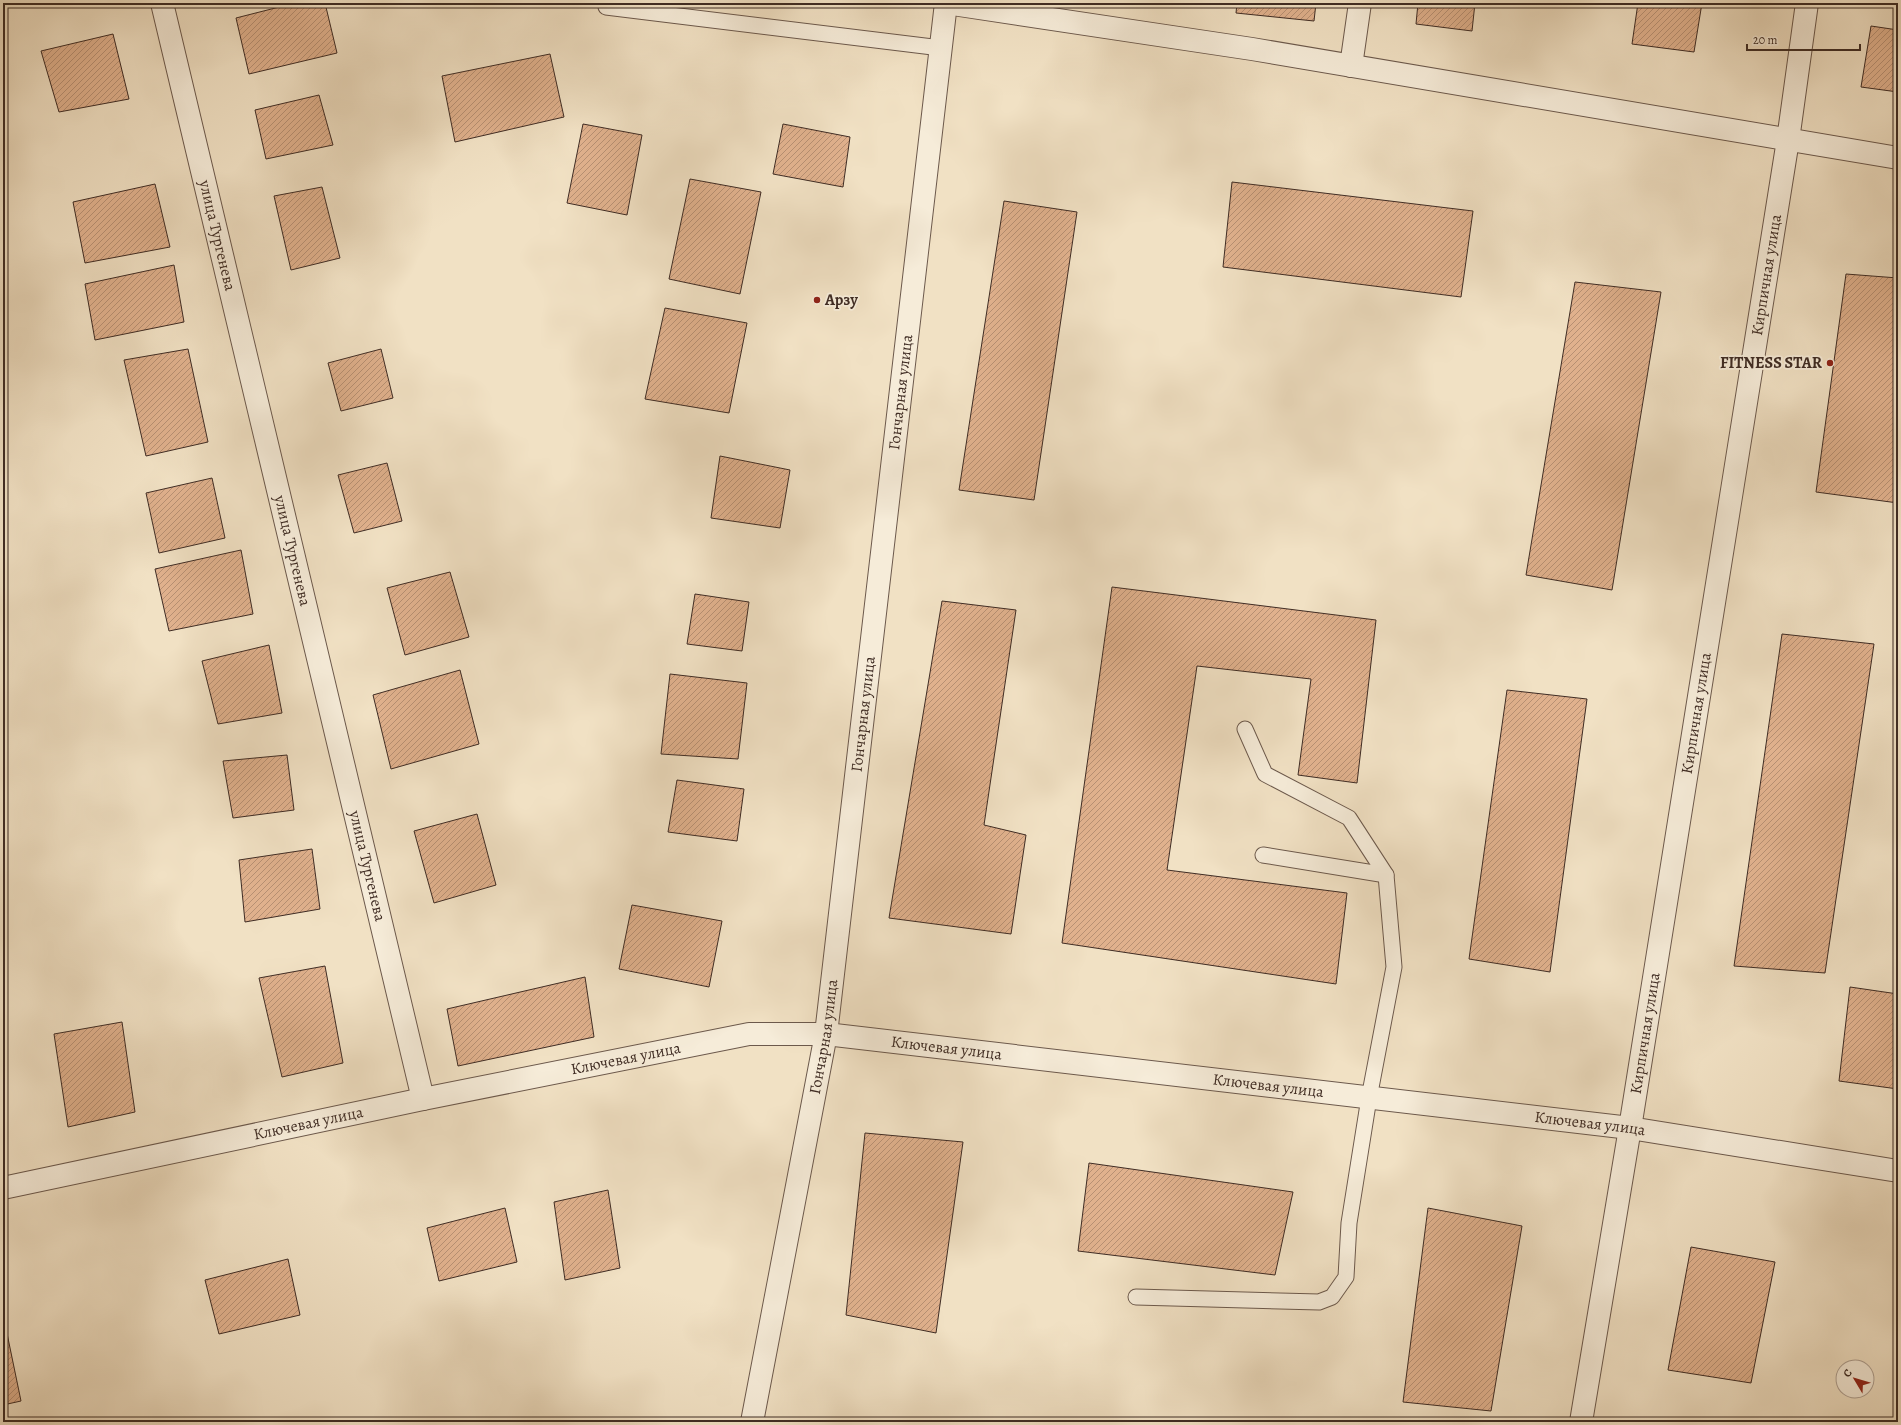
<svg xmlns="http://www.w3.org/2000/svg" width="1901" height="1425" viewBox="0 0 1901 1425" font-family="Alegreya,serif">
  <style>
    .building { fill: url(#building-hatch); stroke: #3f2c24 }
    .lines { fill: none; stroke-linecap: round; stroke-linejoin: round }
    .service-casing { stroke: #6c594c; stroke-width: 17 }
    .minor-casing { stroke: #6c594c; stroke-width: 24 }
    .tertiary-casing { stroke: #6c594c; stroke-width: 24 }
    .service { stroke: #f6ecd9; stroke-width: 15 }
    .minor { stroke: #f6ecd9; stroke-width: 22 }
    .tertiary { stroke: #f6ecd9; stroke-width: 22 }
    .poi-dot { fill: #8f2418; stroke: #f6ecd9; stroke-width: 1.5 }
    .labels { text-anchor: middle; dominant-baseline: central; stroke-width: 3.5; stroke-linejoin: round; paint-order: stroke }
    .street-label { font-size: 16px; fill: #3f2c24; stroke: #f6ecd9 }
    .poi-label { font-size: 16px; font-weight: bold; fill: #3f2c24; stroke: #f6ecd9; text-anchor: start }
  </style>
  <defs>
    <pattern id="building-hatch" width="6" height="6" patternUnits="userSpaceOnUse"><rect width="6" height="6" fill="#e0b18d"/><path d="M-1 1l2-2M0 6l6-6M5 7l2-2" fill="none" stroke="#b79073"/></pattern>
  </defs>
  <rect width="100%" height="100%" fill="#f1e1c4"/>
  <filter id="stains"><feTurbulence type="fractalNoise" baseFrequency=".005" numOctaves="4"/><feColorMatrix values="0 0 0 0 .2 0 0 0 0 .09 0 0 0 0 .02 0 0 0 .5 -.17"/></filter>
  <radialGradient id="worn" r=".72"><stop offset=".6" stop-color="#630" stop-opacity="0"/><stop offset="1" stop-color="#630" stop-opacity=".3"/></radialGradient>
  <g class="building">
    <polygon points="295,3 325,3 337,53 249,74 236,18"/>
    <polygon points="1237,3 1316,3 1314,21 1236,13"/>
    <polygon points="1418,3 1475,3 1472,31 1416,24"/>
    <polygon points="1638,3 1702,3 1694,52 1632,44"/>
    <polygon points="1871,26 1898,30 1898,92 1861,87"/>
    <polygon points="113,34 129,99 59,112 41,51"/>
    <polygon points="550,54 564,117 455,142 442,76"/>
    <polygon points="319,95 333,145 266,159 255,110"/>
    <polygon points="583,124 642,135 627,215 567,203"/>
    <polygon points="783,124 850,137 843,187 773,174"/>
    <polygon points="690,179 761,192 740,294 669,279"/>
    <polygon points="1232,182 1473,211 1461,297 1223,267"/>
    <polygon points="155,184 170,247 85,263 73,202"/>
    <polygon points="322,187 340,258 291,270 274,196"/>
    <polygon points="1004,201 1077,212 1034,500 959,490"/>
    <polygon points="174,265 184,322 95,340 85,284"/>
    <polygon points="1846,274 1898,278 1898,503 1816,492"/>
    <polygon points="1575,282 1661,292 1612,590 1526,575"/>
    <polygon points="665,308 747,323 729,413 645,399"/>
    <polygon points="188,349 208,442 146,456 124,360"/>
    <polygon points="381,349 393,398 341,411 328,363"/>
    <polygon points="720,456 790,470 780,528 711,518"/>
    <polygon points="387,463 402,521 354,533 338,475"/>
    <polygon points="212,478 225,538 159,553 146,493"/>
    <polygon points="241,550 253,614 169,631 155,569"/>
    <polygon points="450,572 469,637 405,655 387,588"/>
    <polygon points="1112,587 1376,620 1357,783 1298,775 1311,679 1197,666 1167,870 1347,893 1336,984 1062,943"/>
    <polygon points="695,594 749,602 742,651 687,644"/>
    <polygon points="942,601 1016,610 984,825 1026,835 1011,934 889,918"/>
    <polygon points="1782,634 1874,644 1825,973 1734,966"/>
    <polygon points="269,645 282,713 218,724 202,661"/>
    <polygon points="460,670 479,744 391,769 373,695"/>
    <polygon points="670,674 747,683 738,759 661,754"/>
    <polygon points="1507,690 1587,699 1550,972 1469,959"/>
    <polygon points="287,755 294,810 233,818 223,761"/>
    <polygon points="677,780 744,789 737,841 668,832"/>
    <polygon points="477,814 496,885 434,903 414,831"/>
    <polygon points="312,849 320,909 245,922 239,860"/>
    <polygon points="632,905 722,921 709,987 619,969"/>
    <polygon points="325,966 343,1063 282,1077 259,978"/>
    <polygon points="585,977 594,1037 458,1066 447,1009"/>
    <polygon points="1850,987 1898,994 1898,1089 1839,1081"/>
    <polygon points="122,1022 135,1112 68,1127 54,1034"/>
    <polygon points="865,1133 963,1142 936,1333 846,1315"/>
    <polygon points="1089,1163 1293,1192 1275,1275 1078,1251"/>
    <polygon points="608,1190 620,1268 565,1280 554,1202"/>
    <polygon points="505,1208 517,1262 439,1281 427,1228"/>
    <polygon points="1428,1208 1522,1226 1491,1411 1403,1402"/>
    <polygon points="1691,1247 1775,1262 1751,1383 1668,1370"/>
    <polygon points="288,1259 300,1315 219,1334 205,1280"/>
    <polygon points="3,1314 21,1401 3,1405"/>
  </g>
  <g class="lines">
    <g class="service-casing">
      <g id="service">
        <polyline points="606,7 941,48"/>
        <polyline points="1263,855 1386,875"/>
        <polyline points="1136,1297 1319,1302 1332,1297 1346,1277 1349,1223 1369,1098 1394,967 1386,875 1349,818 1265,774 1245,729"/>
      </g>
    </g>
    <g class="minor-casing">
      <g id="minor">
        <path id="s1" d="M162,3L423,1099"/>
        <polyline points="946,3 1252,49 1898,158"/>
        <polyline points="1351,66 1360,3"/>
        <path id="s2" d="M1581,1422L1630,1128L1788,140L1807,3"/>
      </g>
    </g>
    <g class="tertiary-casing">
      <g id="tertiary">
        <path id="s3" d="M3,1188L423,1099L749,1034H826L1630,1128L1898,1171"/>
        <path id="s4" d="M752,1422L826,1034L946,3"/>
      </g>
    </g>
    <use href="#service" class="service"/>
    <use href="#minor" class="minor"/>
    <use href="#tertiary" class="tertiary"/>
  </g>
  <g class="poi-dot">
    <circle cx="817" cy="300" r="4"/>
    <circle cx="1830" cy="363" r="4"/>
  </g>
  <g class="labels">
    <g class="street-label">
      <text stroke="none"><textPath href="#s1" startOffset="239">улица Тургенева</textPath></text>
      <text stroke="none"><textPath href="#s2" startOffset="1162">Кирпичная улица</textPath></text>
      <text stroke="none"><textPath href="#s4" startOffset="1041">Гончарная улица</textPath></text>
      <text stroke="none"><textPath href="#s1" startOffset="563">улица Тургенева</textPath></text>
      <text stroke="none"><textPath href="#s2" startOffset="718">Кирпичная улица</textPath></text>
      <text stroke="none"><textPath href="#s4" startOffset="717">Гончарная улица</textPath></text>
      <text stroke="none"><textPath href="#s1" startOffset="887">улица Тургенева</textPath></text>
      <text stroke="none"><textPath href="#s2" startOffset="394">Кирпичная улица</textPath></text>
      <text stroke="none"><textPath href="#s4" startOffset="392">Гончарная улица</textPath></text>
      <text stroke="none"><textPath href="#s3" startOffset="960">Ключевая улица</textPath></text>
      <text stroke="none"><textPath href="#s3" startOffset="636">Ключевая улица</textPath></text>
      <text stroke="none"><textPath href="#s3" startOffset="1284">Ключевая улица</textPath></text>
      <text stroke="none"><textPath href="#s3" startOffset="312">Ключевая улица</textPath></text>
      <text stroke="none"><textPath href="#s3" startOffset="1608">Ключевая улица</textPath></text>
    </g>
    <g class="poi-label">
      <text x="825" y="300">Арзу</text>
      <text x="1822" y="363" text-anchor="end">FITNESS STAR</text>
    </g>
  </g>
  <rect width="1901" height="1425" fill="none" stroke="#f1e1c4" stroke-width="16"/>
  <rect x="4" y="4" width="1893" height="1417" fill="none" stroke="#3f2c24" stroke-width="2"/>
  <rect x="8" y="8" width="1885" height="1409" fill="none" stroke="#3f2c24"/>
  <g transform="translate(1855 1379) rotate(308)"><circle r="19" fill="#f6ecd9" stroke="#ad9f91"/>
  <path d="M0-3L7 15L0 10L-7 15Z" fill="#8f2418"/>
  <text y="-6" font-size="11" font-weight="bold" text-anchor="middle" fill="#3f2c24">С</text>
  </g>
  <path d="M1747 44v6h113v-6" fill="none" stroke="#3f2c24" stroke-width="2"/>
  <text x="1753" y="44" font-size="12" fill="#3f2c24" stroke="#f6ecd9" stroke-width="3" paint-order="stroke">20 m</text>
  <rect width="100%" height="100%" filter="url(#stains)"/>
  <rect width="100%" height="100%" fill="url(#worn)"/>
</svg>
